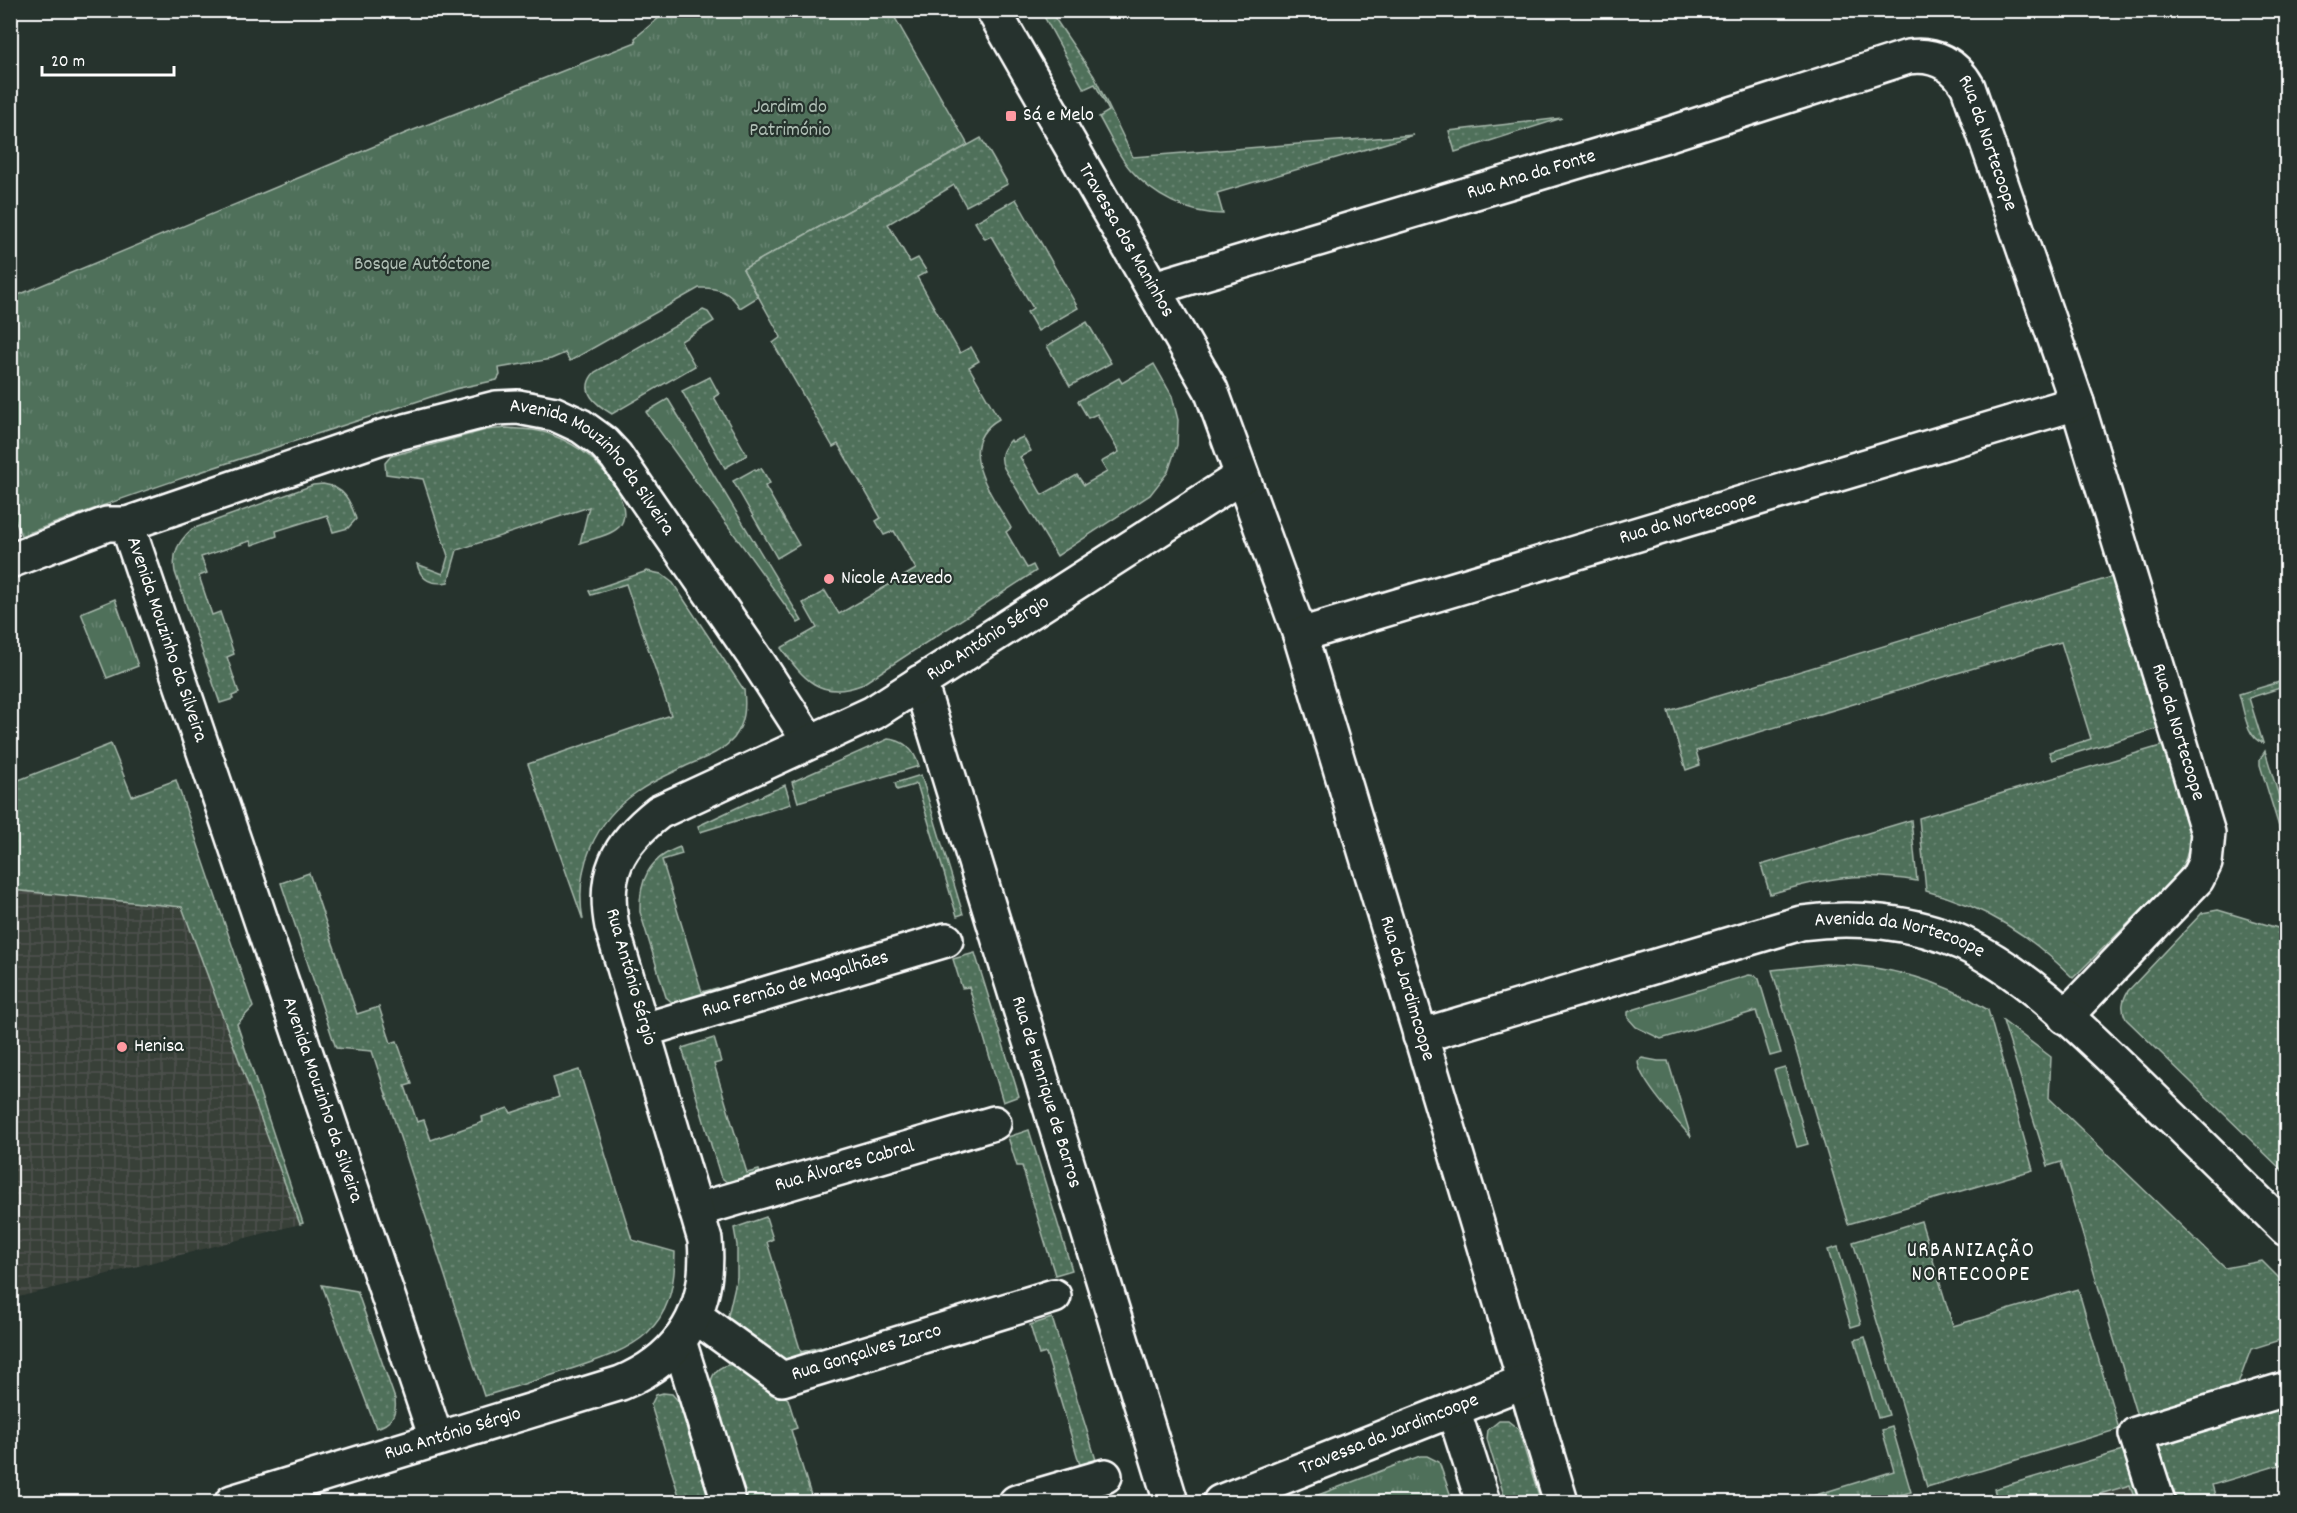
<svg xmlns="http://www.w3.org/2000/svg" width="2297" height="1513" viewBox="0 0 2297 1513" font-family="Dekko,sans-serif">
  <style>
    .built { fill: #393f39 }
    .industrial { fill: url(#industrial-grid) }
    .grass { fill: url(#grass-tufts); stroke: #a7b8ac; stroke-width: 1.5 }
    .garden { fill: url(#garden-dots); stroke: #a7b8ac; stroke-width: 1.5 }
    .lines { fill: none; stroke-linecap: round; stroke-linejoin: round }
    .minor-casing { stroke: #fff; stroke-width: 38 }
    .minor { stroke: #26332d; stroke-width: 33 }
    .poi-dot { fill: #ff9aa2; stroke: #26332d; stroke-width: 2 }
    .labels { text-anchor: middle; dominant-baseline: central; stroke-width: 4.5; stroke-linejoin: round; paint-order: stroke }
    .park-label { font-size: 20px; fill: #b0bfb5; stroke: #26332d }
    .poi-label { font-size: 20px; fill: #fff; stroke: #26332d; text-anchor: start }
    .street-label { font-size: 20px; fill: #fff; stroke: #26332d }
    .neighbourhood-label { font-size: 21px; letter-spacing: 1.5px; fill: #fff; stroke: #26332d }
  </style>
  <defs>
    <pattern id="industrial-grid" width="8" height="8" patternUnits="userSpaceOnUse" patternTransform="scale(1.5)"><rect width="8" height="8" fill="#393f39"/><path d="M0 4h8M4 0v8" fill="none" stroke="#4d524d"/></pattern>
    <pattern id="grass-tufts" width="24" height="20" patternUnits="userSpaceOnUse" patternTransform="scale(1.5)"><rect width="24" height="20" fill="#4f705a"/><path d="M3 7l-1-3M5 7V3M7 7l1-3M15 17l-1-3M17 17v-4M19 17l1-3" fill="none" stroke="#698573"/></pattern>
    <pattern id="garden-dots" width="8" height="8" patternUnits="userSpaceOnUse" patternTransform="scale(1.5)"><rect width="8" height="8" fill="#4f705a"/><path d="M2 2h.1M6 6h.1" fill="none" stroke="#698573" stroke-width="1.8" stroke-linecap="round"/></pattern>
  </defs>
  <rect width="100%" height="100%" fill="#26332d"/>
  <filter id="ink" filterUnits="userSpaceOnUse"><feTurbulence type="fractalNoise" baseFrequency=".0167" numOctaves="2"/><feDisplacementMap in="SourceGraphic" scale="12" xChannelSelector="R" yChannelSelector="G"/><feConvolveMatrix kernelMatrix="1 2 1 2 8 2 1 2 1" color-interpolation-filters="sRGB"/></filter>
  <g filter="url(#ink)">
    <polygon class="built" points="2130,1485 2135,1502 2073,1502"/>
    <polygon class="industrial" points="10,890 182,907 300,1224 11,1299"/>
    <g class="grass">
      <path d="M667,11H891L968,145L743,269L758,297L740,308C730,292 718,287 699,288L570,361L565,353L551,359L499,368L500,375L497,380L455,389C310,437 163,481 21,536L11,508V298L406,133L636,42L635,38Z"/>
      <polygon points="668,399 802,621 798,623 646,412"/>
      <polygon points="115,599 138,666 107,678 81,613"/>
      <polygon points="1749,975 1756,976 1759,979 1781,1053 1770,1056 1756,1011 1661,1039 1636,1027 1628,1018 1628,1012 1632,1010"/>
      <path d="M1642,1058L1658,1061H1668L1691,1137C1678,1122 1638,1079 1638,1061Z"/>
      <polygon points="1785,1067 1808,1144 1797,1147 1774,1070"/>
      <polygon points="1838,1247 1861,1324 1851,1327 1828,1250"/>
      <polygon points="1865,1337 1889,1415 1878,1418 1855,1340"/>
      <polygon points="1892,1427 1911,1492 1874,1502 1793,1502 1894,1471 1882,1430"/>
      <polygon points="1420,1456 1427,1456 1439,1462 1453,1502 1300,1502"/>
    </g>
    <g class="garden">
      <path d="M1041,11H1050L1094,76L1133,157L1414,135L1217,193L1223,214C1188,214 1153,196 1130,169C1117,154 1109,134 1099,117L1109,111L1095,84L1084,89Z"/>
      <polygon points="1562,118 1455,152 1449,131"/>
      <path d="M981,138L1008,184L966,206L954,185L888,224L910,262L918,258L927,272L917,277L960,353L971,347L979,361L969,367L999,419C952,446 993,496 1011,528L1006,532L1027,568L1033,565L1036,571L861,685C820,701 803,678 781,648L817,628L803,603L825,591L839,614L916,569L894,531L884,535L876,521L881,518L838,444L833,447L773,343L781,337L743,269Z"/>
      <polygon points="1016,199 1078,308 1038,331 1027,312 1033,308 991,236 985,239 975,222"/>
      <path d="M703,310L708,312L714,321L681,341L695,366L612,414C597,405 577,391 595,372Z"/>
      <polygon points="1087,322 1111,363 1070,386 1047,346"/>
      <path d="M1154,364L1172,396L1178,420L1177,445L1168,472L1150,495L1057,556L1004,468C999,457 1002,449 1011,440L1012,442L1023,437L1031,451L1020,457L1042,495L1077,475L1084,485L1107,472L1101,462L1119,452L1097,414L1088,418L1078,401L1119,378L1122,383Z"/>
      <polygon points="710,377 719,394 714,397 747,455 725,468 682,391"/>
      <path d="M506,428C522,429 538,429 552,435C565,440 578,447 589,456C604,469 636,508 619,527C610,536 591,539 580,543L589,507L457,550L448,582C432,585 421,581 417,564L443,574L448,556L423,479L386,474L385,463L391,456L486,430Z"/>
      <polygon points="761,468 770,483 765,486 799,545 777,558 733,481 755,469 756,471"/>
      <path d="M323,484C344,487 350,500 356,519L348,528L333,532L327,515L276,531L277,536L252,545L250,541L201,557L207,573L199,576L212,615L220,612L234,654L227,657L239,693L232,696L233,699L220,703L175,572C172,553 178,542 192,529L313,485Z"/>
      <path d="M647,571L661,574L673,583L744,690C746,708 745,723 734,738C722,752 702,759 686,766C670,774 652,781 637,792C594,821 574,869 583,920L528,764L671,715L626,584L591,595L589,591Z"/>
      <polygon points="2112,577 2159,728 2052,760 2049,752 2091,739 2061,642 1696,751 1700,765 1686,770 1668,711"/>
      <path d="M2286,680V686L2249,698L2263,743C2246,738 2244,709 2239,694Z"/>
      <path d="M888,739C905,740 914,750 919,766L798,802L792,782Z"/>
      <polygon points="111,744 132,796 176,780 253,1007 237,1024 303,1223 300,1224 182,907 11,890 11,783"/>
      <path d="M2164,745L2190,828C2191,847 2187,862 2175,877L2073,978C2030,935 1985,906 1926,891L1919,818Z"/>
      <polygon points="2265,751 2286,819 2286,836 2280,830 2260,765 2260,759"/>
      <polygon points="921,775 963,914 957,916 917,784 897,790 895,783"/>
      <polygon points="785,785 791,804 700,832 698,826"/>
      <path d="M1911,820L1917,881C1861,871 1824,878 1770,894L1761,865Z"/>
      <path d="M680,847L682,854L662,860L702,992L717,988L719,994L680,1005L674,1004L666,997L640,912C639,880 649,858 680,847Z"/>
      <path d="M309,873L357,1014L379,1007L391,1043L397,1041L412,1084L405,1086L417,1122L424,1120L431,1140L483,1122L482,1117L508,1108L511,1113L559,1097L553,1078L579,1070L632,1240L675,1252C675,1332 637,1348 568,1370C540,1379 512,1388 484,1396L372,1051L336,1048L281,883Z"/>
      <path d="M2218,910L2281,929L2286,933V1174L2126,1019C2121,1009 2122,1001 2128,991L2202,913Z"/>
      <polygon points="975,953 1019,1096 1003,1102 969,987 962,988 953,959"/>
      <path d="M1826,964C1884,965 1939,978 1988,1010L2033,1170L1848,1224L1772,970Z"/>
      <polygon points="2003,1021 2051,1057 2049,1098 2225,1268 2262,1261 2286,1285 2286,1338 2251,1349 2234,1395 2139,1423 2061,1162 2048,1166"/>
      <path d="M714,1038L721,1062L714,1064L747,1173L759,1170L761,1177C747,1181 729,1191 720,1175L682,1048Z"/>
      <polygon points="1029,1130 1072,1270 1055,1275 1022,1166 1017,1166 1008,1137"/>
      <polygon points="766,1217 773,1239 767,1242 801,1352 820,1347 821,1352 784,1363 727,1320 737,1277 737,1245 734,1228"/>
      <polygon points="1921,1221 1953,1326 2078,1289 2119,1429 1927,1487 1853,1242"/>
      <path d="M322,1285L357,1291L395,1399C397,1415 391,1424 376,1428Z"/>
      <polygon points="1052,1318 1096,1460 1080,1465 1046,1353 1039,1355 1030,1325"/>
      <path d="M734,1364L741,1366L788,1399L797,1428L791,1430L813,1502H745L710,1391C710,1375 717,1365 734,1364Z"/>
      <polygon points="663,1393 672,1394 679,1402 710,1502 681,1502 651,1405 656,1395"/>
      <polygon points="2286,1402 2286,1463 2212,1485 2217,1502 2174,1502 2156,1441"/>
      <polygon points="1499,1421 1508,1421 1518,1429 1541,1502 1506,1502 1487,1439 1488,1430"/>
      <polygon points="2126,1450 2141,1499 2135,1501 2130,1485 2073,1502 1998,1502 1994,1489"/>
    </g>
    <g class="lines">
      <g class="minor-casing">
        <g id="minor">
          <path id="s1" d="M993,10L1211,390L1300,635L1561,1502"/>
          <path id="s2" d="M1154,288L1663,136L1908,57C1935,53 1955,64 1968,87L2077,403L2208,833L2205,863L2197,879L2065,1017"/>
          <path id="s3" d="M127,524L436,1438"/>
          <path id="s4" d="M10,561L107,524H127L382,437L496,408L518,407L555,414L581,426L603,442L616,456L756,659L809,741"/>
          <path id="s5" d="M1300,635L2077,403"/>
          <path id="s6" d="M920,682L1171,1502"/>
          <path id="s7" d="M644,1030L946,940"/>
          <path id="s8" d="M1420,1036L1801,923C1854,916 1913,921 1962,943C2025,972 2083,1031 2133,1079C2184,1129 2235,1179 2286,1229"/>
          <path id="s9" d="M697,1210L994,1123"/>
          <path id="s10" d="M695,1316L782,1379L1054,1296"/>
          <polyline points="679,1341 729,1502"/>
          <polyline points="1453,1409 1483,1502"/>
          <path id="s11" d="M232,1502L621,1383C683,1357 711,1307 705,1240L612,927C602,874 617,845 659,812L873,713L1242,476"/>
          <polyline points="1016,1502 1105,1476"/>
          <path id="s12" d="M1220,1502L1525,1381"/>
          <polyline points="2158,1502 2136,1434 2286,1389"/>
        </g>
      </g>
      <use href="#minor" class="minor"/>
    </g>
  </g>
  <g class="poi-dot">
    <rect x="1005" y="110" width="12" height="12" rx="3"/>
    <circle cx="829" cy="579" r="6"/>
    <circle cx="122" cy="1047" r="6"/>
  </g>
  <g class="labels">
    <g class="park-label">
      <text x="790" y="108">Jardim do<tspan x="790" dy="23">Património</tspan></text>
      <text x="422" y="265">Bosque Autóctone</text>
    </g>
    <g class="poi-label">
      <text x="1023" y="116">Sá e Melo</text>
      <text x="841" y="579">Nicole Azevedo</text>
      <text x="134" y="1047">Henisa</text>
    </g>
    <g class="street-label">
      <text stroke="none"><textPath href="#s2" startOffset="920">Rua da Nortecoope</textPath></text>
      <text stroke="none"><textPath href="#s2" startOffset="394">Rua Ana da Fonte</textPath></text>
      <text stroke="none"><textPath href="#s1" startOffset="266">Travessa dos Maninhos</textPath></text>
      <text stroke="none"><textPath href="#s4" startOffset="632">Avenida Mouzinho da Silveira</textPath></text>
      <text stroke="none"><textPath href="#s5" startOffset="405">Rua da Nortecoope</textPath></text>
      <text stroke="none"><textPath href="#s3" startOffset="122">Avenida Mouzinho da Silveira</textPath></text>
      <text stroke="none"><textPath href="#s11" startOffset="1418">Rua António Sérgio</textPath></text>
      <text stroke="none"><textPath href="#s2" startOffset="1539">Rua da Nortecoope</textPath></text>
      <text stroke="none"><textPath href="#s8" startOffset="498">Avenida da Nortecoope</textPath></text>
      <text transform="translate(630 977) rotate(74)">Rua António Sérgio</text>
      <text stroke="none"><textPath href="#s7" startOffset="158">Rua Fernão de Magalhães</textPath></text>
      <text stroke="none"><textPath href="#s1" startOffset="1068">Rua da Jardimcoope</textPath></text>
      <text stroke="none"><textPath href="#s6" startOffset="429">Rua de Henrique de Barros</textPath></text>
      <text stroke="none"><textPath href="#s3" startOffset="608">Avenida Mouzinho da Silveira</textPath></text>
      <text stroke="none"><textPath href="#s9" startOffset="154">Rua Álvares Cabral</textPath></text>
      <text stroke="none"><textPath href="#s10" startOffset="196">Rua Gonçalves Zarco</textPath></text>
      <text stroke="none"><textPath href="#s11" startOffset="231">Rua António Sérgio</textPath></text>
      <text stroke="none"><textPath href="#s12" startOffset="182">Travessa da Jardimcoope</textPath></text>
    </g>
    <g class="neighbourhood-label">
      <text x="1971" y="1252">URBANIZAÇÃO<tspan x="1971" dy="24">NORTECOOPE</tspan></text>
    </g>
  </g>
  <rect width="2297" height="1513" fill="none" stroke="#26332d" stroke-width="36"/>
  <rect x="18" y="18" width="2261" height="1477" fill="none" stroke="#fff" stroke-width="2" filter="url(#ink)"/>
  <path d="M42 66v9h132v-9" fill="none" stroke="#ffffff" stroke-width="3"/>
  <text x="51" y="66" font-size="18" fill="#ffffff" stroke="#26332d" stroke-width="4.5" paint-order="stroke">20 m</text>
</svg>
